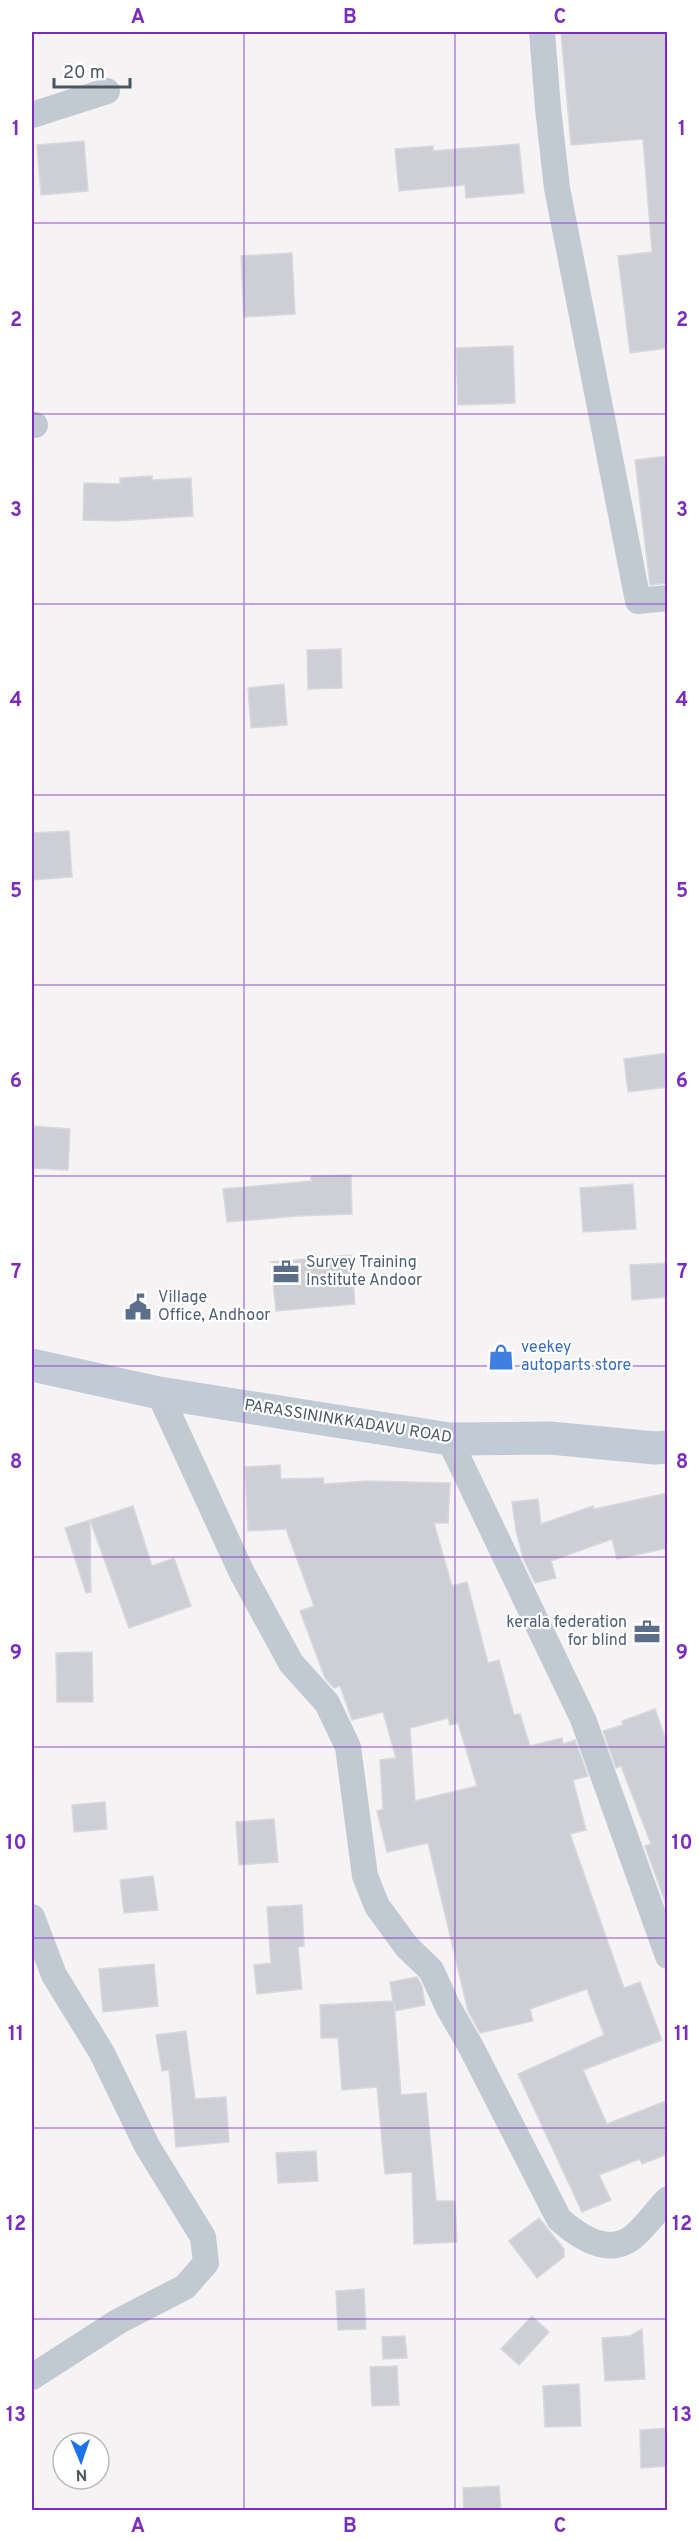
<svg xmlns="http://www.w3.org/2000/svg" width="699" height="2542" viewBox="0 0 699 2542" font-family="Overpass,sans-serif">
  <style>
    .building { fill: #cdcfd5; stroke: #d7d9de; stroke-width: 1.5; fill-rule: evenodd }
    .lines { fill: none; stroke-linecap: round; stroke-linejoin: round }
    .minor { stroke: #c1cad2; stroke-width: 26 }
    .secondary { stroke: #c1cbd6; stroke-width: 33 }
    .grid { fill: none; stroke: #7b2cbf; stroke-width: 1.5; stroke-opacity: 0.55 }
    .labels { text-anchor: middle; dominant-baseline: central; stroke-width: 4.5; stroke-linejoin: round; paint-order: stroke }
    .service-label { font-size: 16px; fill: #4e5e75; stroke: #fff; text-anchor: start }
    .shop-label { font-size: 16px; fill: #366cbe; stroke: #fff; text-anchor: start }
    .street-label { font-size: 16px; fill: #4a5661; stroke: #fff }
    .neatline { fill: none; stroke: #7b2cbf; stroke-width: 2 }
    .grid-label { font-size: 20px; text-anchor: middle; font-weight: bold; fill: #7b2cbf }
  </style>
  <rect width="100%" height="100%" fill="#f5f3f3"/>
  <g class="building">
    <polygon points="561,32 668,32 668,348 630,353 618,256 652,252 643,139 571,145"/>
    <polygon points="84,141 88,191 41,195 37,145"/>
    <polygon points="519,144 524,193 466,198 465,185 399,191 395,149 433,146 433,151"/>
    <polygon points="292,253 295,314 244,317 241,256"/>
    <polygon points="513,346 515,403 458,405 456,348"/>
    <polygon points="668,456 668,583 650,585 635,460"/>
    <polygon points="152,476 152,480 191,478 193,516 116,521 83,520 84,483 120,484 120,478"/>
    <polygon points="341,649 342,688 308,689 307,650"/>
    <polygon points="284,684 287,725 251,728 248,688"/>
    <polygon points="69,831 72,877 32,880 32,833"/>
    <polygon points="668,1053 668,1087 628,1092 624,1059"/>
    <polygon points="32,1126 70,1129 68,1170 32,1168"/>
    <polygon points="351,1175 352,1214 298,1216 227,1222 223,1189 311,1181 311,1176"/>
    <polygon points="633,1184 636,1229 583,1232 580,1188"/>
    <polygon points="351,1255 355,1304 276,1311 271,1262"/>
    <polygon points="668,1263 668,1297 632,1300 630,1265"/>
    <path d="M280,1465L281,1479L323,1478L324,1484L368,1481L450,1483L448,1523H434L452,1586L467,1582L488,1663L499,1660L514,1715L520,1714L530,1746L562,1738L563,1744L575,1740L588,1776L573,1780L586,1830L570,1834L624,1988L640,1982L662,2040L583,2070L607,2124L668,2100V2154L642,2164L640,2159L599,2175L611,2200L582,2212L518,2074L604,2035L587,1989L530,2009L533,2021L480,2033L468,2011L428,1843L387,1852L377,1811L383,1809L380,1760L396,1758L383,1712L352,1720L340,1686L334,1688L325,1678L300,1611L314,1606L286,1529L248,1531L245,1467ZM448,1718L450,1725L458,1723L477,1786L415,1801L410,1728Z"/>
    <polygon points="668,1493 668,1548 617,1559 612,1539 551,1561 556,1578 535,1583 523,1558 516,1530 512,1502 538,1499 541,1524 593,1506 594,1509"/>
    <polygon points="133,1506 152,1566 174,1558 191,1606 129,1628 90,1520"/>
    <polygon points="90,1520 91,1592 86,1593 65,1528"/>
    <polygon points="92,1652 93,1702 57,1702 56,1653"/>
    <polygon points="655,1709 668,1746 668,1910 645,1846 651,1844 621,1766 616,1768 603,1731 623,1725 622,1721"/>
    <polygon points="105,1802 107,1829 74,1832 72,1805"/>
    <polygon points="274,1819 278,1862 239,1865 236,1822"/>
    <polygon points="153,1876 158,1910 124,1913 120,1880"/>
    <polygon points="302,1905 304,1946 298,1947 302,1989 257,1994 254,1965 271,1963 267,1907"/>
    <polygon points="154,1964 158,2006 103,2012 99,1969"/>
    <polygon points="417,1977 422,1986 425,2005 395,2011 394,2002 401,2095 426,2093 436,2201 455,2201 457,2242 414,2244 412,2172 385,2174 377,2087 342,2090 338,2038 321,2038 320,2005 393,2001 390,1982"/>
    <polygon points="186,2031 195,2099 226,2097 229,2142 176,2147 169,2070 162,2071 156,2035"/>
    <polygon points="316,2151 318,2181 278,2183 276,2153"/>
    <polygon points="539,2218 564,2249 564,2257 537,2278 509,2241"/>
    <polygon points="364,2289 366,2329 338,2330 336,2291"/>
    <polygon points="532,2316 549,2332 519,2365 501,2349"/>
    <polygon points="642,2329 645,2379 605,2381 602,2338 630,2336"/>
    <polygon points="405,2336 407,2358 383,2359 382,2337"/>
    <polygon points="397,2366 399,2405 372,2406 370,2367"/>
    <polygon points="579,2384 581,2426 545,2427 543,2386"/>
    <polygon points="668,2428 668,2466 641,2468 640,2430"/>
    <polygon points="499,2486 501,2511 464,2511 463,2488"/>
  </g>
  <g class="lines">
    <g class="minor">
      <polyline points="542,32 548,108 557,188 638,601 668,598"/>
      <polyline points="32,115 107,91"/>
      <polyline points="32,425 35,425"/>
      <path d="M159,1393L242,1573L291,1663L327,1703L348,1747L365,1876L377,1906L407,1947L431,1970L448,2007L471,2047L559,2219C578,2236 608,2257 633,2237C646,2226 656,2211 668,2199"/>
      <polyline points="449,1439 583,1719 668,1956"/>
      <polyline points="32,1917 54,1975 102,2053 147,2146 203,2237 206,2263 185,2287 119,2321 32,2377"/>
    </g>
    <polyline class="secondary" points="32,1365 159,1393 449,1439 550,1438 655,1448 668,1447"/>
  </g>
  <path class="grid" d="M244,32V2510M455,32V2510M32,223H668M32,414H668M32,604H668M32,795H668M32,985H668M32,1176H668M32,1366H668M32,1557H668M32,1747H668M32,1938H668M32,2128H668M32,2319H668"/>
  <defs>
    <g id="office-bare" transform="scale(2.07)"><path d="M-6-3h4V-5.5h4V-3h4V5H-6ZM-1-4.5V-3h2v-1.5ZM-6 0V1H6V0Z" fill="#5c6f8a" stroke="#fff" stroke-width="2.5" paint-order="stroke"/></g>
    <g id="civic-bare" transform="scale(2.07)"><path d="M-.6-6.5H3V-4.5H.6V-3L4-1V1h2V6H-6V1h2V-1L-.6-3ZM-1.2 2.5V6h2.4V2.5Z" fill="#5c6f8a" stroke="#fff" stroke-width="2.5" paint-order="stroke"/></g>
    <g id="shop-bare" transform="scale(2.07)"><path d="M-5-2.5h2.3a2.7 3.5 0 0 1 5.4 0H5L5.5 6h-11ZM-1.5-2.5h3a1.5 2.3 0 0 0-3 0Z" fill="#3f7fe0" stroke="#fff" stroke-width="2.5" paint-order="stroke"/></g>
  </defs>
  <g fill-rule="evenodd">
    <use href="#office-bare" x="286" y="1272"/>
    <use href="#civic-bare" x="138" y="1307"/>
    <use href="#shop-bare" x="501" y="1357"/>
    <use href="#office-bare" x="647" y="1632"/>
  </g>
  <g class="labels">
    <g class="service-label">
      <text x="306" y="1263">Survey Training<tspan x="306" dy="18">Institute Andoor</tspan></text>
      <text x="158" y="1298">Village<tspan x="158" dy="18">Office, Andhoor</tspan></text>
      <text x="627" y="1623" text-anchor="end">kerala federation<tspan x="627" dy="18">for blind</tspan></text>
    </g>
    <g class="shop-label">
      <text x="521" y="1348">veekey<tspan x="521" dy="18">autoparts store</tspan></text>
    </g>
    <g class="street-label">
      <text transform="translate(348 1422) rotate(9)">PARASSININKKADAVU ROAD</text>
    </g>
  </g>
  <rect width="699" height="2542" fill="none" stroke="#ffffff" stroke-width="66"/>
  <g transform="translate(81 2461) rotate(178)"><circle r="28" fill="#ffffff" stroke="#b7bbc0" stroke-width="1.5"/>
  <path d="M0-4.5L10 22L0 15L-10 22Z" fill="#1a73e8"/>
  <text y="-9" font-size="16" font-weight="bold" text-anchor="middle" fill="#4a5661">N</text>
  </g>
  <path d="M54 78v9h76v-9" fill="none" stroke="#4a5661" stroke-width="3"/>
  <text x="63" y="78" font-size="18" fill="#4a5661" stroke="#ffffff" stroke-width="4.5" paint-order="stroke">20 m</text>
  <rect x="33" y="33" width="633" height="2476" class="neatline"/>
  <g class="grid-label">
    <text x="138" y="23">A</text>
    <text x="350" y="23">B</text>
    <text x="560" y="23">C</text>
    <text x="16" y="135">1</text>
    <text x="682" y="135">1</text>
    <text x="16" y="326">2</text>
    <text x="682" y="326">2</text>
    <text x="16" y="516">3</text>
    <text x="682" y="516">3</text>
    <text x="16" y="706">4</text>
    <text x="682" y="706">4</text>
    <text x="16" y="897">5</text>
    <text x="682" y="897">5</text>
    <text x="16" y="1087">6</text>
    <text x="682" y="1087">6</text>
    <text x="16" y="1278">7</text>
    <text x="682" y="1278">7</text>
    <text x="16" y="1468">8</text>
    <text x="682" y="1468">8</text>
    <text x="16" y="1659">9</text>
    <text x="682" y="1659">9</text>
    <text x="16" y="1849">10</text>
    <text x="682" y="1849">10</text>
    <text x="16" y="2040">11</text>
    <text x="682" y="2040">11</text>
    <text x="16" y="2230">12</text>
    <text x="682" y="2230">12</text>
    <text x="16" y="2421">13</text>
    <text x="682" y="2421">13</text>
    <text x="138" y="2532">A</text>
    <text x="350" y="2532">B</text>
    <text x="560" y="2532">C</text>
  </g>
</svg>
